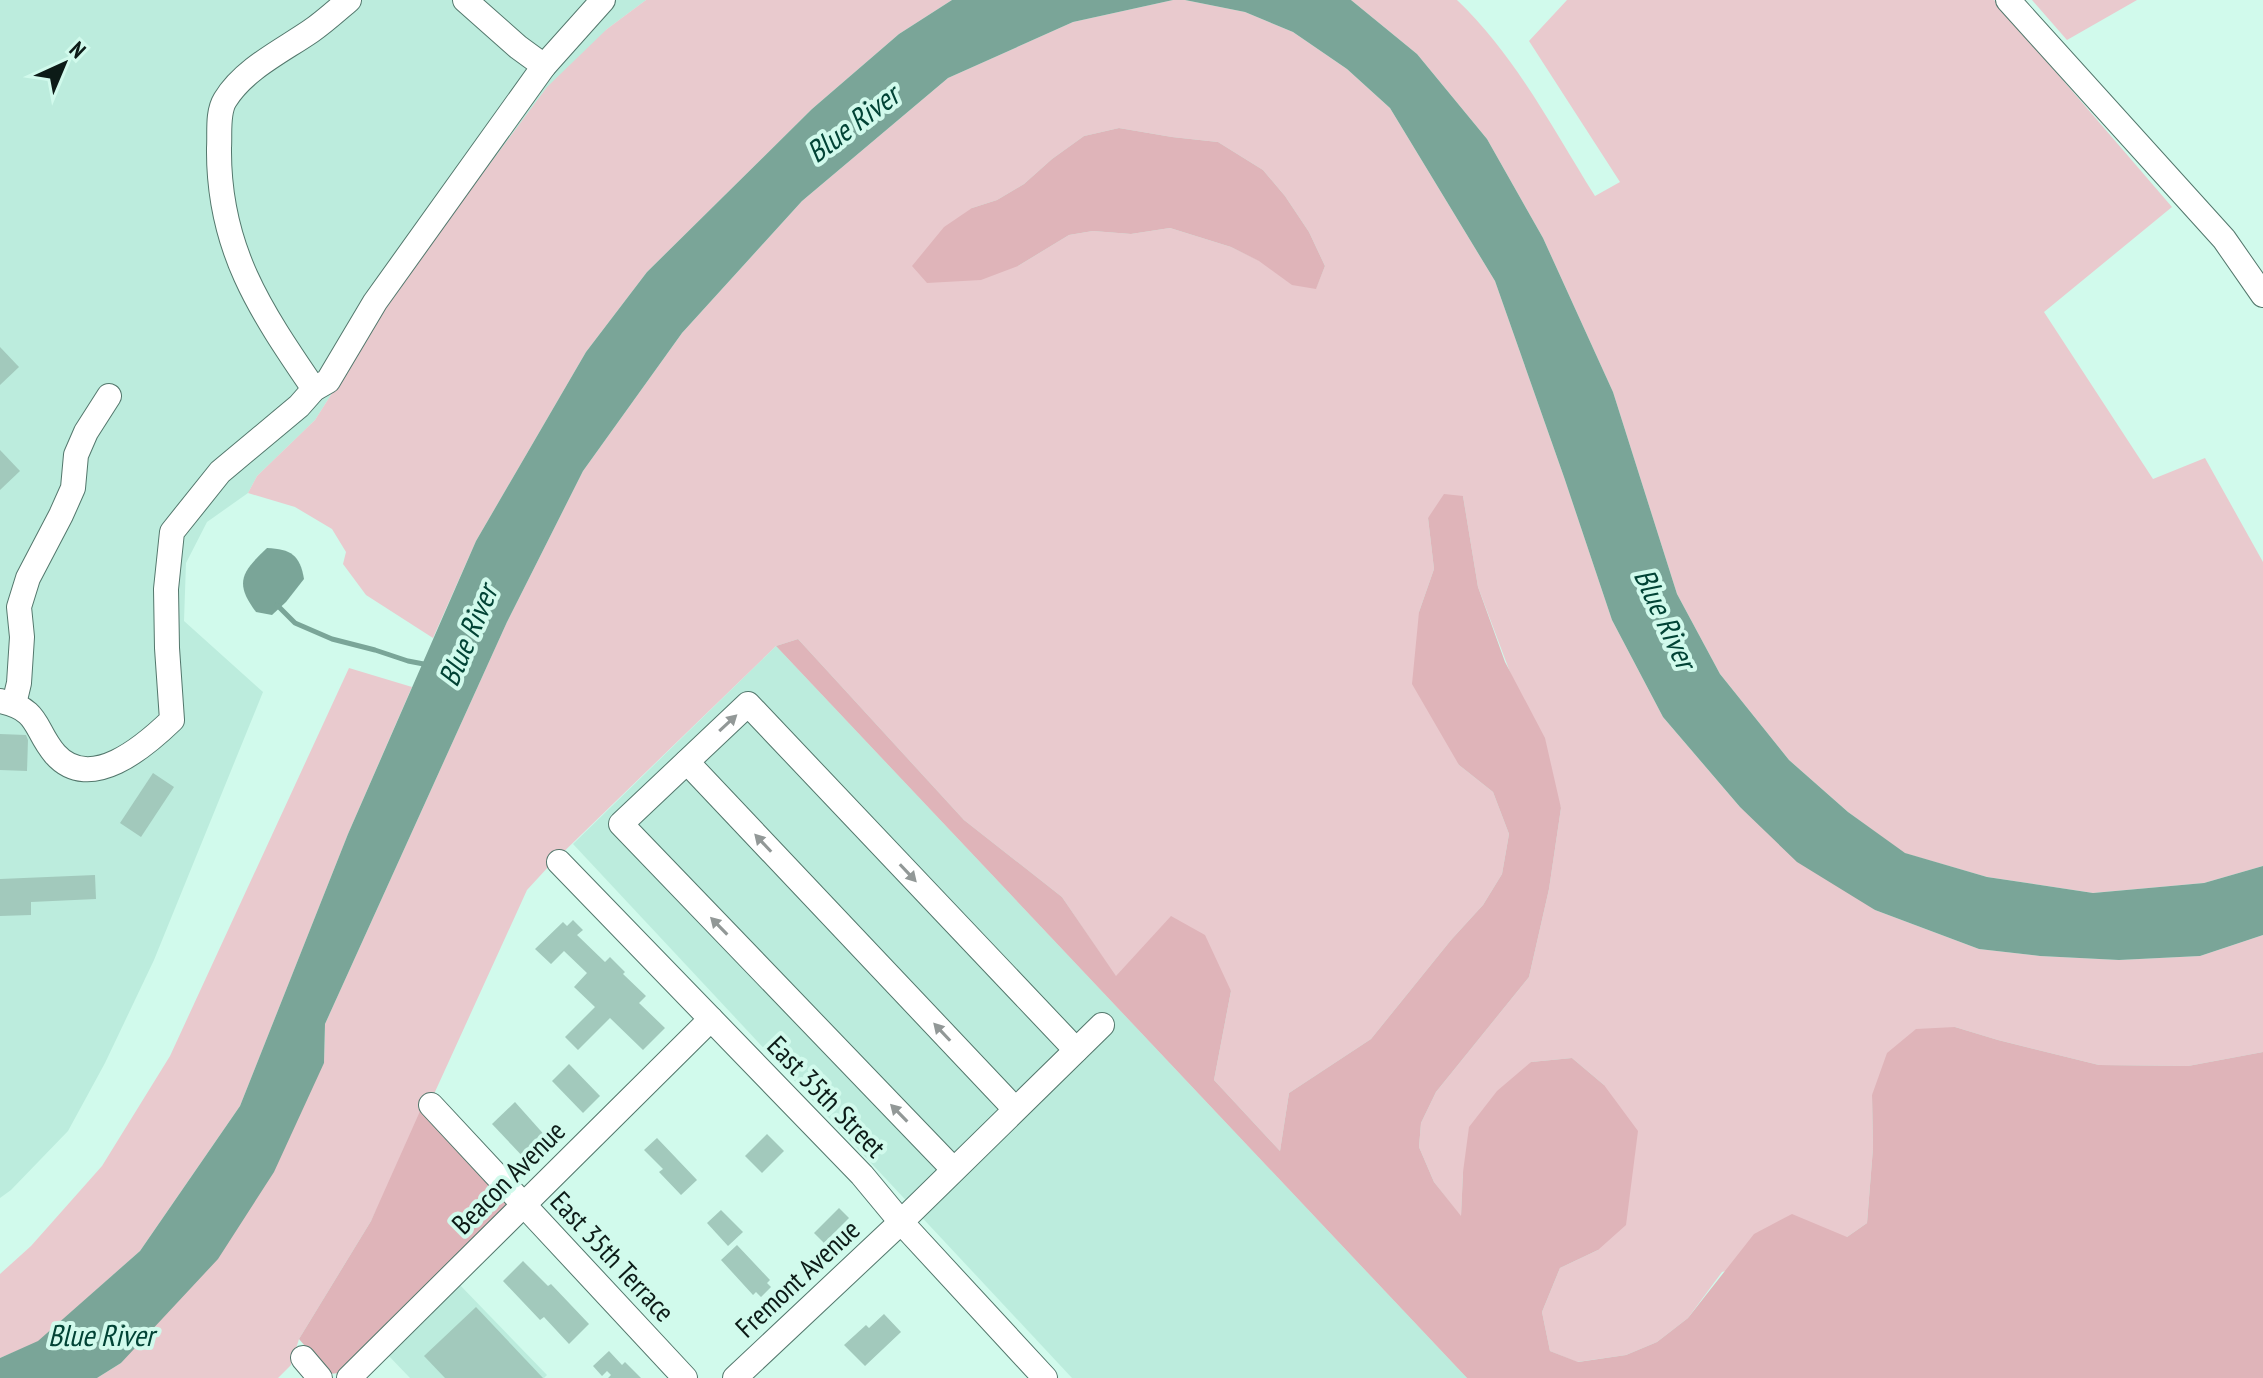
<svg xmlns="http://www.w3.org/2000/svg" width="2263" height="1378" viewBox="0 0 2263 1378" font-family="'PT Sans Narrow',sans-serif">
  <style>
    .built { fill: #bcecdd }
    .green { fill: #e9cace; fill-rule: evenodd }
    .forest { fill: #dfb4b9 }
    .water { fill: #7aa598 }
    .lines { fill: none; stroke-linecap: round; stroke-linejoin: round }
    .stream { stroke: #7aa598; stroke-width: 5 }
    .building { fill: #a2c9bc }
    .minor-casing { stroke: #53776c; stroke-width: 26 }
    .minor { stroke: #fff; stroke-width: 24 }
    .oneway { fill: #929897 }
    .labels { text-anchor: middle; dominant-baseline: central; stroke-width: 8; stroke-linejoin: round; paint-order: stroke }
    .street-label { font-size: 28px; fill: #0c1b17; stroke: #d1faec }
    .water-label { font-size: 30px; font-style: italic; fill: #014335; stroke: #d1faec }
  </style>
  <rect width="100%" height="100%" fill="#d1faec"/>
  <g class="built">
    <polygon points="0,0 646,0 607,29 403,281 315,420 257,476 248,493 207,522 186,563 184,621 263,692 154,960 105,1063 68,1131 11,1190 0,1198"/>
    <polygon points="776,646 1467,1378 1072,1378 573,844"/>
    <polygon points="458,1283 547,1375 544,1378 410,1378 387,1354"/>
  </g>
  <g class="green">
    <polygon points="646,0 952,0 899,34 812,109 647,272 586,352 476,541 433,638 366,595 343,564 346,552 332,529 295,507 248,493 257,476 315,420 403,281 547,87 607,29"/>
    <path d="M1173,0H1185L1245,12L1293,32L1347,69L1390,108L1495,281L1564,477L1612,620L1663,717L1740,807L1875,910L1979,949L2040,956L2119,960L2200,956L2263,935V1052L2188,1066L2099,1065L1998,1040L1955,1027L1872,1095L1873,1148L1867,1223L1847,1237L1722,1272L1688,1318L1657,1342L1626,1355L1577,1362L1550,1351L1542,1312L1560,1268L1598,1250L1604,1085L1572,1058L1531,1062L1463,1172L1461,1217L1434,1182L1419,1147L1421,1123L1436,1092L1529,977L1549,889L1561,808L1478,587L1463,496L1428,518L1434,569L1419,612L1459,765L1493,792L1509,834L1502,874L1483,905L1451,940L1371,1039L1289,1093L1280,1151L1214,1080L1231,991L1171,917L1116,977L1062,897L964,820L798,639L776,646L550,865L527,890L434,1094L371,1221L299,1339L291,1365L278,1378H97L121,1363L324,1063L325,1024L507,622L583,471L682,333L802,201L948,78L1073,22ZM1119,128L1172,137L1218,142L1263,170L1285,196L1309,232L1325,266L1316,288L1231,247L1170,228L1131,234L1093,231L1069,235L1018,266L972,208L997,200L1024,184L1052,159L1084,136Z"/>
    <path d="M1351,0H1457C1515,55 1553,129 1595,196L1620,182L1529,41L1567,0H1994L2172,207L2044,312L2153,479L2205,458L2263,562V866L2204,883L2093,893L1987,877L1904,853L1848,812L1789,760L1720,674L1677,594L1613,392L1543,238L1487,139L1417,54Z"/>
    <polygon points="2032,0 2137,0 2067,40"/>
    <polygon points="349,668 412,687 348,834 240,1106 140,1251 38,1342 0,1358 0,1274 31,1246 102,1166 170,1056"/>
  </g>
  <g class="forest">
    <polygon points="1119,128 1172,137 1218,142 1263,170 1285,196 1309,232 1325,266 1316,289 1292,285 1259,261 1231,247 1170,228 1131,234 1093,231 1069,235 1018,266 981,280 927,283 912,266 944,227 972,208 997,200 1024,184 1052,159 1084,136"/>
    <polygon points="1444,494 1463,496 1478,587 1505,662 1545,738 1561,808 1549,889 1529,977 1436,1092 1421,1123 1419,1147 1434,1182 1461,1216 1463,1172 1469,1127 1497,1091 1531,1062 1572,1058 1604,1085 1638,1131 1626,1225 1598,1250 1560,1268 1542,1312 1550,1351 1578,1362 1626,1355 1657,1342 1688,1318 1754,1234 1792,1214 1847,1237 1867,1223 1873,1148 1872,1095 1887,1053 1916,1029 1955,1027 1998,1040 2099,1065 2188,1066 2263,1052 2263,1378 1467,1378 776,646 798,639 964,820 1062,897 1116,976 1171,916 1205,935 1231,991 1214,1080 1280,1151 1289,1093 1371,1039 1451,940 1483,905 1502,874 1509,834 1493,792 1459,765 1412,684 1419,612 1434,569 1428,518"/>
    <polygon points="421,1109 504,1197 508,1208 339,1373 329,1374 299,1339 371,1221"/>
  </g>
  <g class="water">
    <polygon points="952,0 1173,0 1073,22 948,78 802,201 682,333 583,471 507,622 325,1024 324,1063 274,1172 218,1259 121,1363 97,1378 0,1378 0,1358 38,1341 140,1251 240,1106 348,834 476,541 586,352 647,272 812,109 899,34"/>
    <polygon points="1185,0 1351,0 1417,54 1487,139 1543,238 1613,392 1677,594 1720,674 1789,760 1848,812 1905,853 1987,877 2093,893 2204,883 2263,866 2263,935 2200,956 2119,960 2040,956 1979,949 1875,910 1797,862 1740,807 1663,717 1612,620 1564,477 1495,281 1390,108 1347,69 1293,32 1245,12"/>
    <path d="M267,548C291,549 300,555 304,579L286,602L272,615L256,612C233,582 243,571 267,548Z"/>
  </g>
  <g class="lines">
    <polyline class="stream" points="277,605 295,623 332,639 375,650 408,661 429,665"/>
  </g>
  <g class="building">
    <polygon points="0,347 19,367 0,385"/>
    <polygon points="0,450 20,471 0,490"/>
    <polygon points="0,734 26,735 28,740 27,771 0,770"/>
    <polygon points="153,773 174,787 141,837 120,823"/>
    <polygon points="95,875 96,899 31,902 31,915 0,916 0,879"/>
    <polygon points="573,920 583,930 577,935 605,962 610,957 625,972 623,974 646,996 639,1003 665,1028 643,1050 610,1018 578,1050 565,1037 595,1007 574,987 587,973 564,951 551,964 535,949 563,922 567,926"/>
    <polygon points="569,1064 600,1096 583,1113 552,1081"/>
    <polygon points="515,1102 548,1139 526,1160 492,1124"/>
    <polygon points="767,1134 784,1151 762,1173 745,1156"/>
    <polygon points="657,1138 697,1180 681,1195 659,1172 663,1169 644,1150"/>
    <polygon points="839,1208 849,1218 824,1243 814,1233"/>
    <polygon points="721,1210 743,1232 728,1246 707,1223"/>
    <polygon points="737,1245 770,1280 767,1283 771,1287 761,1297 756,1292 753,1295 721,1260"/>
    <polygon points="523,1261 548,1286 551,1284 589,1324 569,1344 544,1317 540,1320 503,1281"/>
    <polygon points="476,1307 543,1378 445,1378 424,1356"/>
    <polygon points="884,1314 901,1332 865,1366 844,1345 866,1325 869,1328"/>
    <polygon points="609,1351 622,1365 625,1362 641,1378 608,1378 611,1375 607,1371 602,1376 593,1366"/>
  </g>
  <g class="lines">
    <g class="minor-casing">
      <g id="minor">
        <polyline points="2008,0 2224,239 2263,295"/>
        <polyline points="544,66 603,0"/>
        <path d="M314,389C260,310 218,248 219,148C220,133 217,113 225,100C244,69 282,51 311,31C324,22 336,11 349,0"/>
        <path d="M0,701C41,710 33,728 55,754C90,794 145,746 172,720L167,648L166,589L172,532L220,472L299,406L314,389L328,381L375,302L544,66L518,47L465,0"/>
        <polyline points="14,704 19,683 22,637 19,607 28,578 61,515 73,488 76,455 86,432 109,396"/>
        <polyline points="687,762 1015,1109"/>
        <polyline points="559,862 862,1175 901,1222 1045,1378"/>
        <polyline points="431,1105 685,1378"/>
        <polyline points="953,1169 621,824 748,704 1076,1050"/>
        <polyline points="303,1358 320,1378"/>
        <polyline points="349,1378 711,1019"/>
        <polyline points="735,1378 901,1222 1102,1025"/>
      </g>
    </g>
    <use href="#minor" class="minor"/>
  </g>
  <defs><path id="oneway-solid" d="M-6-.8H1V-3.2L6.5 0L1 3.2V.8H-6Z" transform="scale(2)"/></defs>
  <g class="oneway">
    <use href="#oneway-solid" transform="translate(728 723) rotate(-43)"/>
    <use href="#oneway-solid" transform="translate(763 843) rotate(-133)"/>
    <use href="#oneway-solid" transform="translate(908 873) rotate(47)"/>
    <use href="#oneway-solid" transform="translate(719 926) rotate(-134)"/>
    <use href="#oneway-solid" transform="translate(942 1032) rotate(-133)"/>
    <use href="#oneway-solid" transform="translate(899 1113) rotate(-134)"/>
  </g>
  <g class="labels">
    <g class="street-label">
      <text transform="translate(827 1096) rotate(46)">East 35th Street</text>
      <text transform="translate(508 1177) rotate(-45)">Beacon Avenue</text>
      <text transform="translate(613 1256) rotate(47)">East 35th Terrace</text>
      <text transform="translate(797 1278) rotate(-43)">Fremont Avenue</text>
    </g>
    <g class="water-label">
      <text transform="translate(852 123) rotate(-37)">Blue River</text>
      <text transform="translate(1666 618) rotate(65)">Blue River</text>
      <text transform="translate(467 635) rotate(-67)">Blue River</text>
      <text x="101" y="1334">Blue River</text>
    </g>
  </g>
  <g transform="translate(64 64) rotate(44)" stroke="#d1faec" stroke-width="6" paint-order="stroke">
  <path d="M0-6L14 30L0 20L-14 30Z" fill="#0c1b17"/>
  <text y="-12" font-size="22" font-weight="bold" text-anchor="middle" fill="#0c1b17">N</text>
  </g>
</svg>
